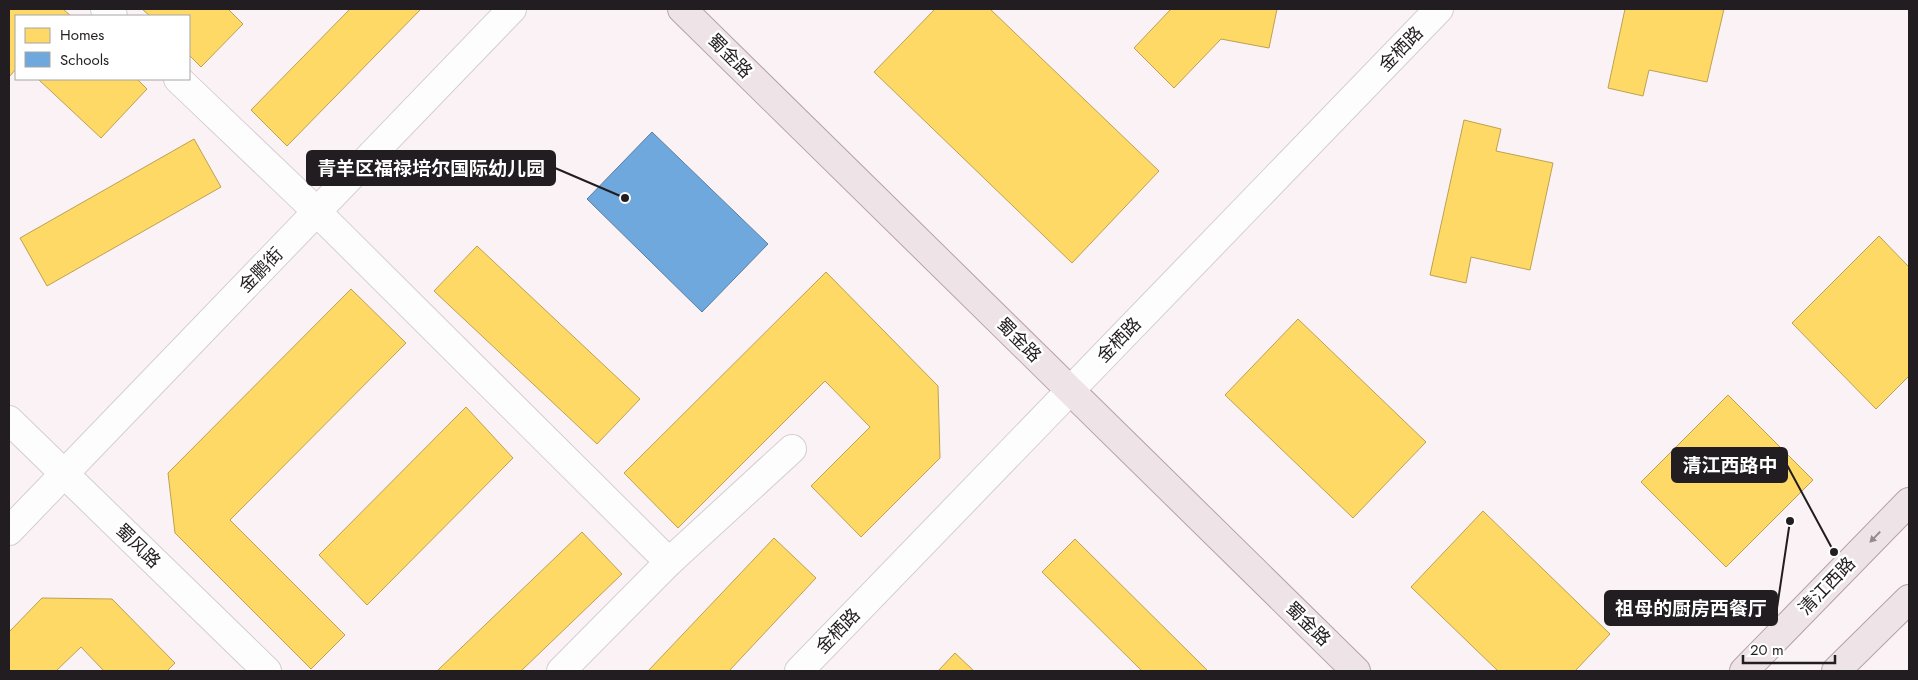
<svg xmlns="http://www.w3.org/2000/svg" width="1918" height="680" viewBox="0 0 1918 680" font-family="Jost,'Noto Sans SC',sans-serif">
  <style>
    .homes { fill: #ffd966; stroke: #bda151 }
    .schools { fill: #6fa8dc; stroke: #587ea4 }
    .lines { fill: none; stroke-linecap: round; stroke-linejoin: round }
    .minor-casing { stroke: #d4ced0; stroke-width: 30 }
    .major-casing { stroke: #b5a2a7; stroke-width: 30 }
    .minor { stroke: #fefdfe; stroke-width: 28 }
    .major { stroke: #eee4e7; stroke-width: 28 }
    .oneway { fill: #928a8d }
    .labels { text-anchor: middle; dominant-baseline: central; stroke-width: 5; stroke-linejoin: round; paint-order: stroke }
    .street-label { font-size: 18px; fill: #221d20; stroke: #fff }
    .leader { fill: none; stroke: #221d20; stroke-width: 2 }
    .callout-dot { fill: #221d20; stroke: #fff; stroke-width: 2 }
    .callout { fill: #221d20; stroke: #221d20; stroke-width: 2 }
    .callout-label { font-size: 19px; text-anchor: middle; font-weight: bold; fill: #fff }
  </style>
  <rect width="100%" height="100%" fill="#faf2f5"/>
  <g class="homes">
    <polygon points="9,9 63,9 71,16 16,16 16,69 9,77"/>
    <polygon points="142,9 228,9 243,24 201,67 189,55 189,16 150,16"/>
    <polygon points="350,9 421,9 287,146 251,110"/>
    <polygon points="935,9 990,9 1159,171 1072,263 874,72"/>
    <polygon points="1171,9 1277,9 1269,48 1221,39 1174,88 1134,48"/>
    <polygon points="1625,9 1724,9 1707,82 1649,70 1643,96 1608,88"/>
    <polygon points="38,79 137,79 147,89 101,138"/>
    <polygon points="1464,120 1501,129 1496,151 1553,163 1530,270 1471,257 1466,283 1430,275"/>
    <polygon points="194,139 221,187 47,286 20,238"/>
    <polygon points="1879,236 1909,267 1909,376 1876,409 1792,323"/>
    <polygon points="477,246 640,399 597,444 434,291"/>
    <polygon points="826,272 938,386 940,458 861,537 811,486 870,427 825,381 678,528 624,473"/>
    <polygon points="351,289 406,343 230,520 345,635 311,669 175,533 168,473"/>
    <polygon points="1298,319 1426,442 1353,518 1225,395"/>
    <polygon points="1728,395 1813,480 1726,567 1641,482"/>
    <polygon points="466,407 513,458 367,605 319,555"/>
    <polygon points="1483,511 1610,634 1575,671 1498,671 1411,587"/>
    <polygon points="582,532 622,574 521,671 437,671"/>
    <polygon points="774,538 816,578 729,671 648,671"/>
    <polygon points="1075,539 1208,671 1142,671 1042,572"/>
    <polygon points="42,598 112,599 175,663 167,671 104,671 81,647 56,671 9,671 9,632"/>
    <polygon points="955,653 974,671 938,671"/>
  </g>
  <polygon class="schools" points="652,132 768,244 702,312 587,199"/>
  <g class="lines">
    <g class="minor-casing">
      <g id="minor">
        <polyline points="105,9 113,16"/>
        <polyline points="178,79 310,205 669,562"/>
        <polyline points="9,420 267,671"/>
        <polyline points="9,531 512,9"/>
        <polyline points="561,671 669,562 792,449"/>
        <polyline points="799,671 1439,9"/>
      </g>
    </g>
    <g class="major-casing">
      <g id="major">
        <polyline points="682,9 1356,671"/>
        <polyline points="1744,671 1909,502"/>
        <polyline points="1836,671 1909,599"/>
      </g>
    </g>
    <use href="#minor" class="minor"/>
    <use href="#major" class="major"/>
  </g>
  <defs><path id="oneway-solid" d="M-6-.8H1V-3.2L6.5 0L1 3.2V.8H-6Z" transform="scale(1.25)"/></defs>
  <use class="oneway" href="#oneway-solid" transform="translate(1875 537) rotate(134)"/>
  <g class="labels">
    <g class="street-label">
      <text transform="translate(1401 49) rotate(-46)">金栖路</text>
      <text transform="translate(730 56) rotate(45)">蜀金路</text>
      <text transform="translate(261 270) rotate(-46)">金鹏街</text>
      <text transform="translate(1019 340) rotate(45)">蜀金路</text>
      <text transform="translate(1119 340) rotate(-46)">金栖路</text>
      <text transform="translate(138 546) rotate(44)">蜀风路</text>
      <text transform="translate(1827 586) rotate(-46)">清江西路</text>
      <text transform="translate(1308 624) rotate(44)">蜀金路</text>
      <text transform="translate(838 631) rotate(-46)">金栖路</text>
    </g>
  </g>
  <path class="leader" d="M625 198L555 168M1834 552L1787 465M1790 521L1777 608"/>
  <g class="callout-dot">
    <circle cx="625" cy="198" r="5"/>
    <circle cx="1834" cy="552" r="5"/>
    <circle cx="1790" cy="521" r="5"/>
  </g>
  <g class="callout">
    <rect x="307" y="151" width="248" height="34" rx="5"/>
    <rect x="1672" y="448" width="115" height="34" rx="5"/>
    <rect x="1605" y="591" width="172" height="34" rx="5"/>
  </g>
  <g class="callout-label">
    <text x="431" y="175">青羊区福禄培尔国际幼儿园</text>
    <text x="1730" y="472">清江西路中</text>
    <text x="1691" y="615">祖母的厨房西餐厅</text>
  </g>
  <rect width="1918" height="680" fill="none" stroke="#221d20" stroke-width="20"/>
  <rect x="15" y="15" width="175" height="65" fill="#ffffff" stroke="#a7a5a6"/>
  <rect x="25" y="28" width="25" height="15" fill="#ffd966" stroke="#a7a5a6"/>
  <text x="60" y="40" font-size="15" fill="#221d20">Homes</text>
  <rect x="25" y="52" width="25" height="15" fill="#6fa8dc" stroke="#a7a5a6"/>
  <text x="60" y="65" font-size="15" fill="#221d20">Schools</text>
  <path d="M1743 655v8h92v-8" fill="none" stroke="#221d20" stroke-width="2.5"/>
  <text x="1750" y="655" font-size="15" fill="#221d20" stroke="#ffffff" stroke-width="4" paint-order="stroke">20 m</text>
</svg>
